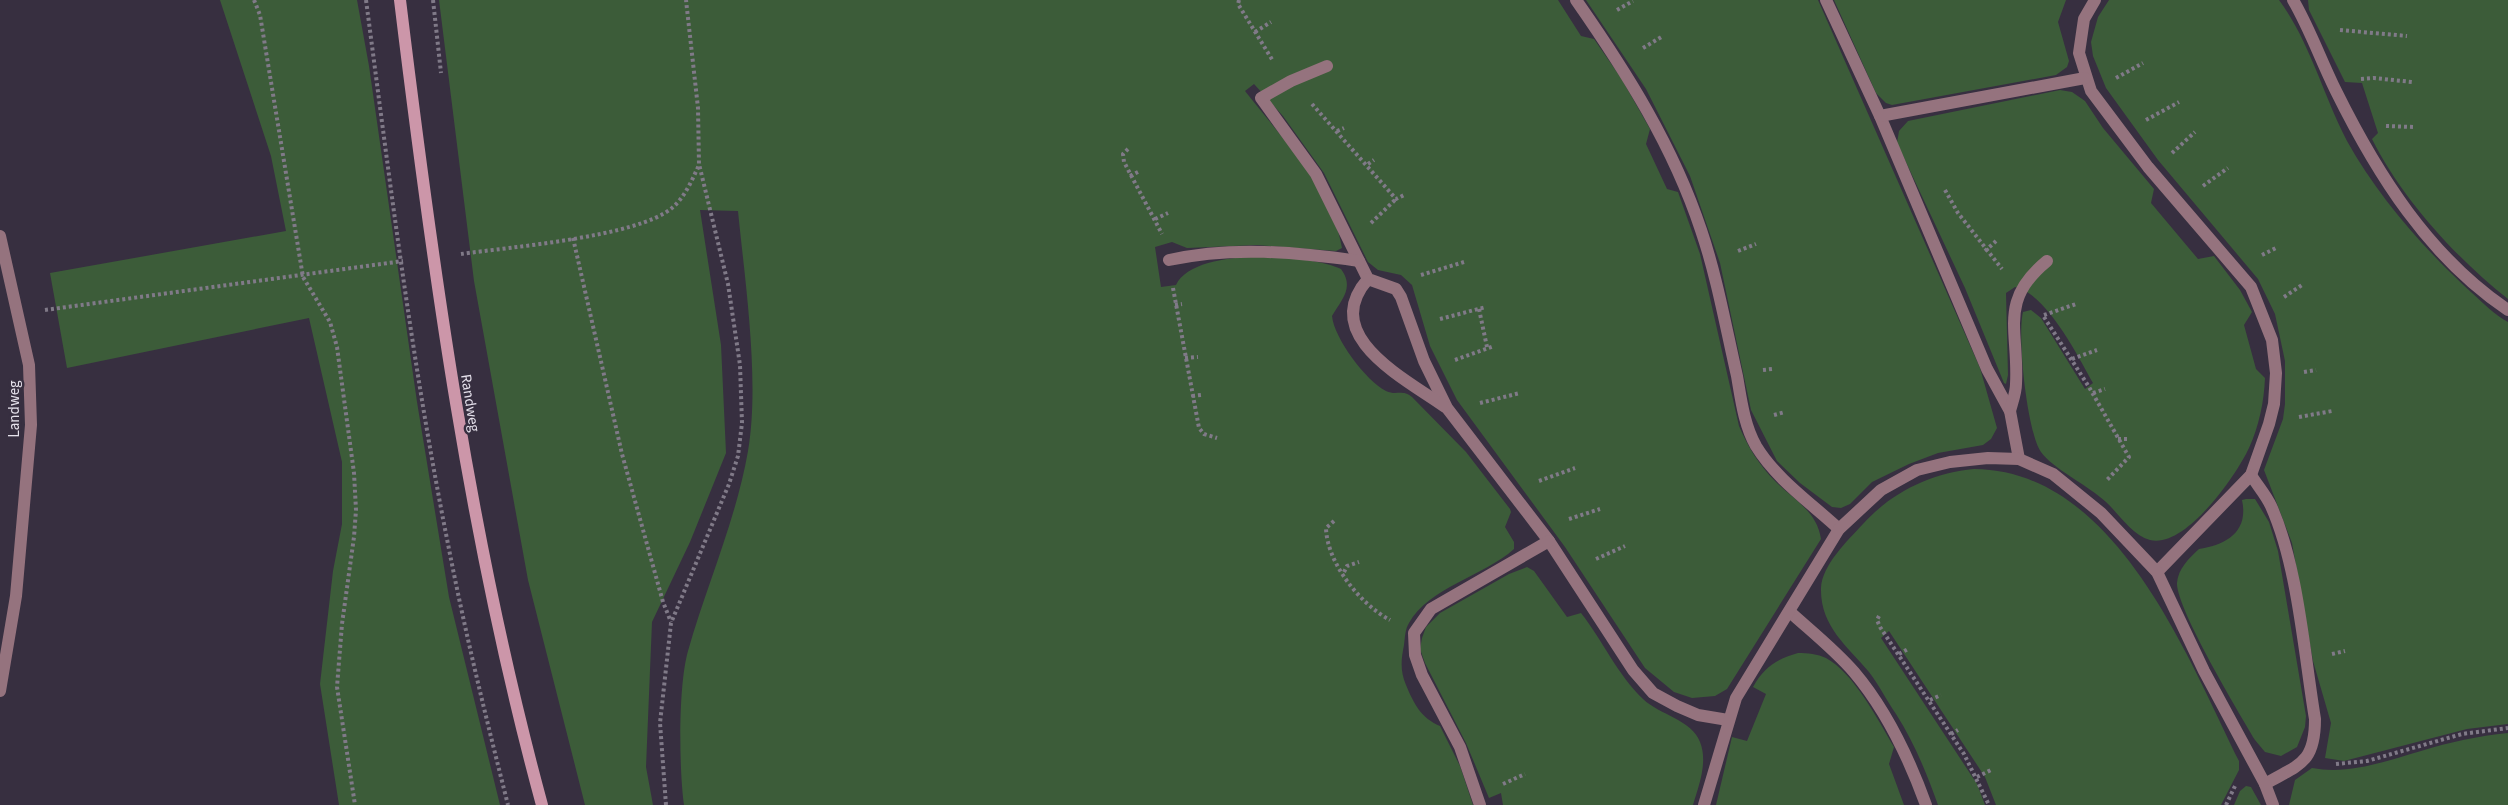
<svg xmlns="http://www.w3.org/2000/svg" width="2508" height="805" viewBox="0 0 2508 805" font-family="'Source Sans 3',sans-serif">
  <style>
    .green { fill: #3c5c39 }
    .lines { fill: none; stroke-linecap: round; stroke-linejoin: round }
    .path { stroke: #807a88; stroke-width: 4; stroke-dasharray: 3 3; stroke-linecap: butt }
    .lane { stroke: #95737e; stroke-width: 12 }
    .street { stroke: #95737e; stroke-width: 12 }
    .secondary { stroke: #cc96a9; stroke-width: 12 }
    .labels { text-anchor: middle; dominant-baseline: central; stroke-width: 5; stroke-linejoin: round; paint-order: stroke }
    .street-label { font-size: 15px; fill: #e5e1eb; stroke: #372f40 }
  </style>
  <rect width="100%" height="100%" fill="#372f40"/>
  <g class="green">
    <polygon points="220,0 357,0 369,66 417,402 449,597 500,805 339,805 320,684 333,571 342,524 342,462 309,318 67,368 50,273 286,231 271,156"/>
    <path d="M439,0H1558L1581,36L1594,39L1621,78L1650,129L1646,144L1667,189L1678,192L1700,254L1739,426C1748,447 1759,465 1775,481C1794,500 1817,511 1821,539L1727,689L1715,696L1692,698L1674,692L1645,668L1565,547L1457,400L1430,346L1412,285L1401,275L1378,270L1368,262L1324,173L1283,116L1254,84L1245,91C1280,136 1333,190 1342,248L1336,251L1257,245L1187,248L1172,242L1155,247L1161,287L1176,285C1194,246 1309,254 1341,269C1355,288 1341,300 1332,316C1334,338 1366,381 1386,391C1396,396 1402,389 1412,397L1466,452L1510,509L1511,512L1505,527L1514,542V549C1484,576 1428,588 1409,623C1405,629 1405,638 1404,645C1401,660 1400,671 1406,685C1414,704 1421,718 1440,726L1460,766L1473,805H684C679,769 678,686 688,651C707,584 736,520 748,451C760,381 745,282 738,211L700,210L721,345L726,453L690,542L652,622L646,767L653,805H585L528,580L474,281Z"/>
    <polygon points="1586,0 1818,0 1980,368 1997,428 1991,439 1983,445 1938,453 1909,464 1872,482 1850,504 1841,508 1832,507 1800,483 1777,461 1751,410 1720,263 1690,176 1646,89"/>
    <polygon points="1834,0 2066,0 2058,22 2069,61 2067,67 2056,75 1892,105 1886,103 1876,93"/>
    <path d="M2109,0H2279C2310,42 2323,95 2347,141C2378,197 2425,250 2472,293C2483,303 2495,315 2508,322V724L2467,729L2344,761L2325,758L2331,723L2313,661L2292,543L2264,470L2283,419L2285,404V361L2275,314L2258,279L2158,160L2106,88L2093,56L2091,42L2098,17Z"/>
    <path d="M2308,0H2508V299C2456,258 2402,199 2372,139L2378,133L2362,83L2345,82L2309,10Z"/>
    <path d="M2060,90L2072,92L2085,101L2103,128L2154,189L2151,203L2198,259L2214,256L2240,290L2252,312L2244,325L2256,369L2265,378C2264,402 2259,426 2249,448C2236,476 2185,549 2150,540C2132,535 2119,514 2106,502C2089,486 2052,468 2041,452C2027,432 2017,336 2023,312L2031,310L2041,318L2085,389L2093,383C2078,356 2046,293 2015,287L2006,293L2008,375L2006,384L2004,383L1965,288L1897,143L1899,131L1908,121Z"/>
    <path d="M1974,469C2115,470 2186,654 2239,761V770L2221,805H1996L1985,777L1889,631L1881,638L1977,784L1985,805H1938C1927,774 1914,742 1896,714C1887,701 1879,685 1869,672C1847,646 1820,626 1821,588C1822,565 1848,540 1863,524C1892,492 1931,473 1974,469Z"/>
    <path d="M2246,499H2255L2269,522L2278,551L2306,716L2305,727L2297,747L2281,756L2265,752L2255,740C2239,713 2176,608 2177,583C2178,569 2189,558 2199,549C2226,545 2249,532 2242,500Z"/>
    <path d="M1527,567L1534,571L1567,617L1581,613C1603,641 1617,674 1643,699C1660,715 1692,720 1700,742C1708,762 1699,785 1693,805H1503L1501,793L1489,798L1466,743L1425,663L1420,649L1422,638L1426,627L1440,613L1509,574Z"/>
    <path d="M1798,653C1807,653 1818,654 1826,658C1854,673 1878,720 1894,747L1889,764L1904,805H1716L1732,737L1747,741L1766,694L1753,687C1764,667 1777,659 1798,653Z"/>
    <path d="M2508,733V805H2289L2295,780L2312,768C2350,775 2386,761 2421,751C2450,742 2478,736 2508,733Z"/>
    <polygon points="2246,786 2251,787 2261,805 2234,805 2240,791"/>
  </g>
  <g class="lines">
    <g class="path">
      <polyline points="254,0 260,15 303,277 330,322 337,347 354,473 356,510 354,537 342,624 337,687 355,805"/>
      <path d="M366,0C390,182 412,364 448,544C465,632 486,718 508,805"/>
      <polyline points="433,0 441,73"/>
      <polyline points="1239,0 1238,4 1273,61"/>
      <polyline points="1617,10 1633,1"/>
      <polyline points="2340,30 2407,36"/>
      <polyline points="1255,32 1271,22"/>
      <polyline points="1643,48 1663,36"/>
      <polyline points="2116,78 2143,63"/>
      <polyline points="2361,79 2374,78 2412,82"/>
      <polyline points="1312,104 1396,199 1406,194"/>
      <polyline points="2146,120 2179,102"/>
      <polyline points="2386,126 2414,127"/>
      <polyline points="1337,131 1344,128"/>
      <polyline points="1128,149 1123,154 1124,162 1162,234"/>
      <polyline points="2172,153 2195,132"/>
      <polyline points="1368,164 1374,160"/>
      <polyline points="1130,176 1138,172"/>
      <polyline points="2203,186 2228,168"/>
      <polyline points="1945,190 1958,213 2002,269"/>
      <polyline points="1155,219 1168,213"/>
      <polyline points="1371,223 1396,199"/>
      <polyline points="573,238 622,454 663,602 671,622"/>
      <polyline points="1738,251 1756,244"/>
      <polyline points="1985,251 1996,241"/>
      <path d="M461,254C510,247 637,237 672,208C685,197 692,180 699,165"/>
      <polyline points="2262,255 2276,248"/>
      <polyline points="1421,275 1464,262"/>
      <polyline points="1173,288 1199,428 1204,434 1217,438"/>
      <polyline points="2284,297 2302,285"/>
      <polyline points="1175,305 1182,304"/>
      <polyline points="1479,309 1487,347"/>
      <polyline points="45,310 403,261"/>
      <polyline points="2044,315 2076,304"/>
      <polyline points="2044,317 2089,387 2129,457 2106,481"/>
      <polyline points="1440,319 1486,307"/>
      <polyline points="1185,358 1198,357"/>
      <polyline points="2072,359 2097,350"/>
      <polyline points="1455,360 1494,346"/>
      <polyline points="1763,370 1772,369"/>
      <polyline points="2304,372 2316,370"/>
      <polyline points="2093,393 2105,389"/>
      <polyline points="1192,396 1201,395"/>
      <polyline points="1480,403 1520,393"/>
      <polyline points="1774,415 1785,412"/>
      <polyline points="2299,417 2332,411"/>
      <polyline points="2118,439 2130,439"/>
      <polyline points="1539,481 1575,468"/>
      <polyline points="1569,519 1600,509"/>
      <path d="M1334,521L1326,528C1327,563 1360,604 1390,620"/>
      <polyline points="1596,559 1625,546"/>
      <polyline points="1344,572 1347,566 1359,562"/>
      <polyline points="1879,616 1877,620 1880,627 1964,754 1989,805"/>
      <polyline points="1899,654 1908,649"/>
      <polyline points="2332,654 2345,651"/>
      <polyline points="1930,700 1941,695"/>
      <polyline points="1951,734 1958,730"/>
      <polyline points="2336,764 2367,761 2462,734 2508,728"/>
      <polyline points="1977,777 1993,769"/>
      <polyline points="1503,784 1525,774"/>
      <polyline points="666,805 660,723 671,623 729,484 738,456 742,423 740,365 728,284 699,164 698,108 686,0"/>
      <polyline points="2226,805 2235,786"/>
    </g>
    <g class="lane">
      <path d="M1576,0C1627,73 1673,146 1701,230C1717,277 1726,328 1737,376C1741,399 1744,425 1756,446C1776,479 1811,503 1839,529"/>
      <polyline points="1826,0 1880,116 1987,369 2010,411 2019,459"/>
      <polyline points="2095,0 2084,19 2079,53 2091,91 2148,167 2251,287 2272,340 2276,373 2274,404 2269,424 2251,475 2157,572"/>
      <path d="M2293,0C2310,29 2321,61 2336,91C2377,174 2429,257 2508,310"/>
      <polyline points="1327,66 1291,81 1261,98 1316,174 1368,279 1396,289 1401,297 1424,361 1447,408 1549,541 1633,670 1653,693 1677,706 1698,715 1728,720"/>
      <polyline points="1880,116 2085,78"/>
      <path d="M1169,260C1233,246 1295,252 1359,261"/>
      <path d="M1368,279C1318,336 1406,379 1445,407"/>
      <path d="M2010,411C2012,403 2016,393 2016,384C2019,330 1998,301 2047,261"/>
      <path d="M2251,475C2257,485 2266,495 2271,506C2298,566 2304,653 2315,719C2315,763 2300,764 2265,784"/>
      <path d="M1790,612C1811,631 1835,650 1854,672C1887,711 1909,758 1926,805"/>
      <polyline points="1480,805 1460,747 1422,675 1415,655 1414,633 1431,609 1549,541"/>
      <polyline points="1704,805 1736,698 1839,529 1881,490 1917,470 1950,462 1988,458 2019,459 2053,474 2101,513 2157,572 2204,671 2265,784 2273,805"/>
    </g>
    <polyline class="street" points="0,236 29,365 31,425 16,596 0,691"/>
    <path class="secondary" d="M400,0C433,271 470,541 542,805"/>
  </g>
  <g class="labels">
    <g class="street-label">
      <text transform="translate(470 403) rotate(81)">Randweg</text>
      <text transform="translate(14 409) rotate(-90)">Landweg</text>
    </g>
  </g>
</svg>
